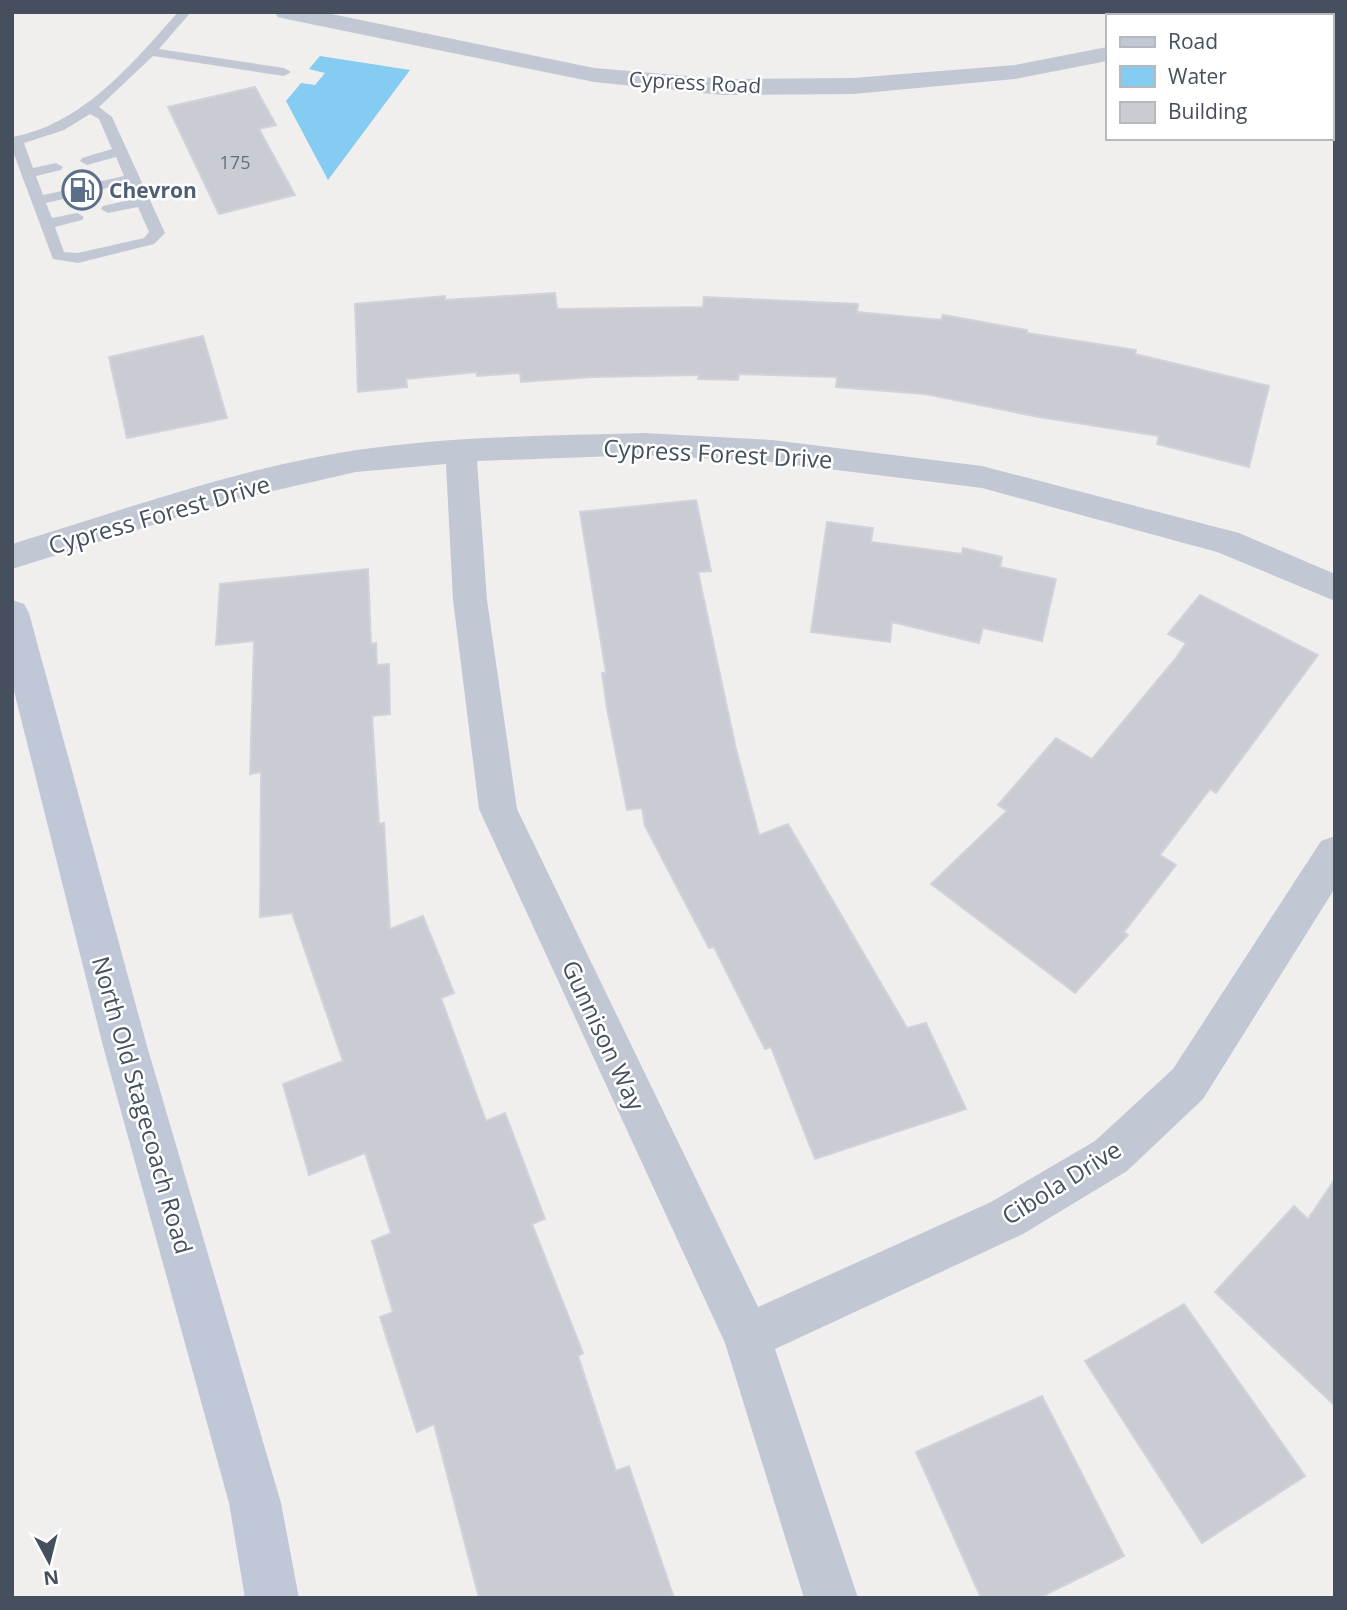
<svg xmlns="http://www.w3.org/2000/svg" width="1347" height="1610" viewBox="0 0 1347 1610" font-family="'Open Sans',sans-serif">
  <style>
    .water { fill: #84ccf1 }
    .building { fill: #caccd4; stroke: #d2d3da; stroke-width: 2 }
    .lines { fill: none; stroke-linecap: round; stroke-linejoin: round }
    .lane { fill: #c1c8d4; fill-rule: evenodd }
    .street { fill: #c1c8d4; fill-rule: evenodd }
    .secondary { fill: #c0c8d8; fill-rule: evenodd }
    .labels { text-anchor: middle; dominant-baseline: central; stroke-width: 5; stroke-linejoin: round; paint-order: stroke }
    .far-number-label { font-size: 18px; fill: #666e7b }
    .far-street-label { font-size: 21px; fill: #454f5d; stroke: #fff }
    .far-service-label { font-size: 21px; font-weight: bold; fill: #4e5e75; stroke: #fff; text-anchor: start }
    .street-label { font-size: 24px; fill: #454f5d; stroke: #fff }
  </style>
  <rect width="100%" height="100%" fill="#f1eeee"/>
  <polygon class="water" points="320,56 410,70 328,180 286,101 301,83 315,85 325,73 309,69"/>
  <g class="building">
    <polygon points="255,87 276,125 259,129 295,195 219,214 168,107"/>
    <polygon points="555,293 557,309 703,307 704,297 858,304 857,312 941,320 943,315 1027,330 1027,333 1136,350 1135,354 1269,386 1249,467 1157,444 1159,436 1039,417 925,394 836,387 837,377 739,374 738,380 698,379 699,375 593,377 521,382 520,373 477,376 477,372 406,379 407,387 358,392 355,304 445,296 445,300"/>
    <polygon points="203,336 227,418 127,438 109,357"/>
    <polygon points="696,500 711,571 698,572 736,749 759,835 788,824 907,1028 926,1023 966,1109 815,1159 771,1047 765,1049 714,947 709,948 645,826 642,808 627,810 607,708 602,673 606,673 580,512"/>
    <polygon points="827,522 873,528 871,542 962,554 963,548 1002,557 1000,567 1056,579 1042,641 983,628 979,643 892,622 890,642 811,632"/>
    <polygon points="368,569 371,644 376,643 377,665 389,664 390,714 372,716 379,824 384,823 390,929 423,916 454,993 441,998 486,1121 505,1113 545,1219 532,1224 583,1353 578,1356 616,1471 629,1466 674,1598 479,1598 434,1424 417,1432 380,1317 393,1312 372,1241 391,1233 365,1153 309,1175 283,1084 343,1061 292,913 260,917 261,772 250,774 254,641 216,645 220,584"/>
    <polygon points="1200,595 1318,655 1216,793 1210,789 1160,855 1176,865 1124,932 1128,935 1075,993 931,884 1007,811 998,805 1056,738 1092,759 1176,658 1186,643 1168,634"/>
    <polygon points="1335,1179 1335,1406 1215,1292 1294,1206 1308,1219"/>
    <polygon points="1184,1304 1305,1476 1202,1543 1085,1361"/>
    <polygon points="1042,1396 1124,1556 1039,1598 981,1598 916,1452"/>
  </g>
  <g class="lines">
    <path class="lane" d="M178,12H191L159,49L284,68L291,72L284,76L153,56L99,107L112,117L165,233L154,244L78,263L53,259L12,149V137C82,125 133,63 178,12ZM90,114L99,119L112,149L82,158L80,161L87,165L116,157L124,176L93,183L91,186L98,190L127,183L134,199L103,206L101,209L108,213L138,207L149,232L144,238L78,253L64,252L55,227L82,220L84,217L77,213L52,218L46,203L72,197L74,194L67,190L43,195L36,176L61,170L63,167L56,163L33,168L24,143L64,130Z"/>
    <g class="street">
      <polygon points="274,12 322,12 594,68 723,79 853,78 1015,65 1107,47 1107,61 1015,79 853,94 723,95 594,82 286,19 278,17"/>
      <polygon points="1235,12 1268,12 1265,16 1232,16"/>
      <path d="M644,433L772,440L982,466L1239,533L1335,574V601L1217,552L982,488L772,462L644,455L477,461L487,600L517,809L758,1307L991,1202L1095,1141L1173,1069L1321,841L1335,836V888L1203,1099L1127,1171L1023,1234L775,1349L858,1598H804L725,1343L479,809L453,600L446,464L356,472L229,501L12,569V544C123,510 242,467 357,450C451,436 548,436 644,433Z"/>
    </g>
    <polygon class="secondary" points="12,600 24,604 29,613 147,1046 281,1503 299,1598 245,1598 229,1503 103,1046 12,683"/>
  </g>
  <defs>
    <g id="fuel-ring" transform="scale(2.0125)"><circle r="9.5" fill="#fff" stroke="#5c6f8a" stroke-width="1.5"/><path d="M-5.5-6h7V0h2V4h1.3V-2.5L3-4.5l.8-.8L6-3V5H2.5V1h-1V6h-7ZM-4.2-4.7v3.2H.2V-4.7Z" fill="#5c6f8a"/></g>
  </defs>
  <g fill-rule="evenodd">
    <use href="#fuel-ring" x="82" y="190"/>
  </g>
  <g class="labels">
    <g class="far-number-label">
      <text x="235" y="162">175</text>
    </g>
    <g class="far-street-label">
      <text transform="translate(695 82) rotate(3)">Cypress Road</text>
    </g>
    <g class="far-service-label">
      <text x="109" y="190">Chevron</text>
    </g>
    <g class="street-label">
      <text transform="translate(718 453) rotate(3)">Cypress Forest Drive</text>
      <text transform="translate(159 514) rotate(-16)">Cypress Forest Drive</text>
      <text transform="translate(604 1035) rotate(65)">Gunnison Way</text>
      <text transform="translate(143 1105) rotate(74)">North Old Stagecoach Road</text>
      <text transform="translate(1061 1182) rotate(-32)">Cibola Drive</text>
    </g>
  </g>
  <rect width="1347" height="1610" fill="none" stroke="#454f5d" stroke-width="28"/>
  <rect x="1106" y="14" width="228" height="126" fill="#ffffff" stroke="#b5b9be" stroke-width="2"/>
  <rect x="1120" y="37" width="35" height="10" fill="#c0c8d8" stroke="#b5b9be" stroke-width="2"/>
  <text x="1168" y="49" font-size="21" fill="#454f5d">Road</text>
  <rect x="1120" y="66" width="35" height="21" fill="#84ccf1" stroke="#b5b9be" stroke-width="2"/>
  <text x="1168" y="84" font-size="21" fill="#454f5d">Water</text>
  <rect x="1120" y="102" width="35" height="21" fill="#caccd4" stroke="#b5b9be" stroke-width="2"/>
  <text x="1168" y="119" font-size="21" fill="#454f5d">Building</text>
  <g transform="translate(49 1561) rotate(173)" stroke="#ffffff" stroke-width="5" paint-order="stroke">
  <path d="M0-5L12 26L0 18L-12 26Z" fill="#454f5d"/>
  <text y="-10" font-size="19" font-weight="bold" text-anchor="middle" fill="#454f5d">N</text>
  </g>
</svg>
